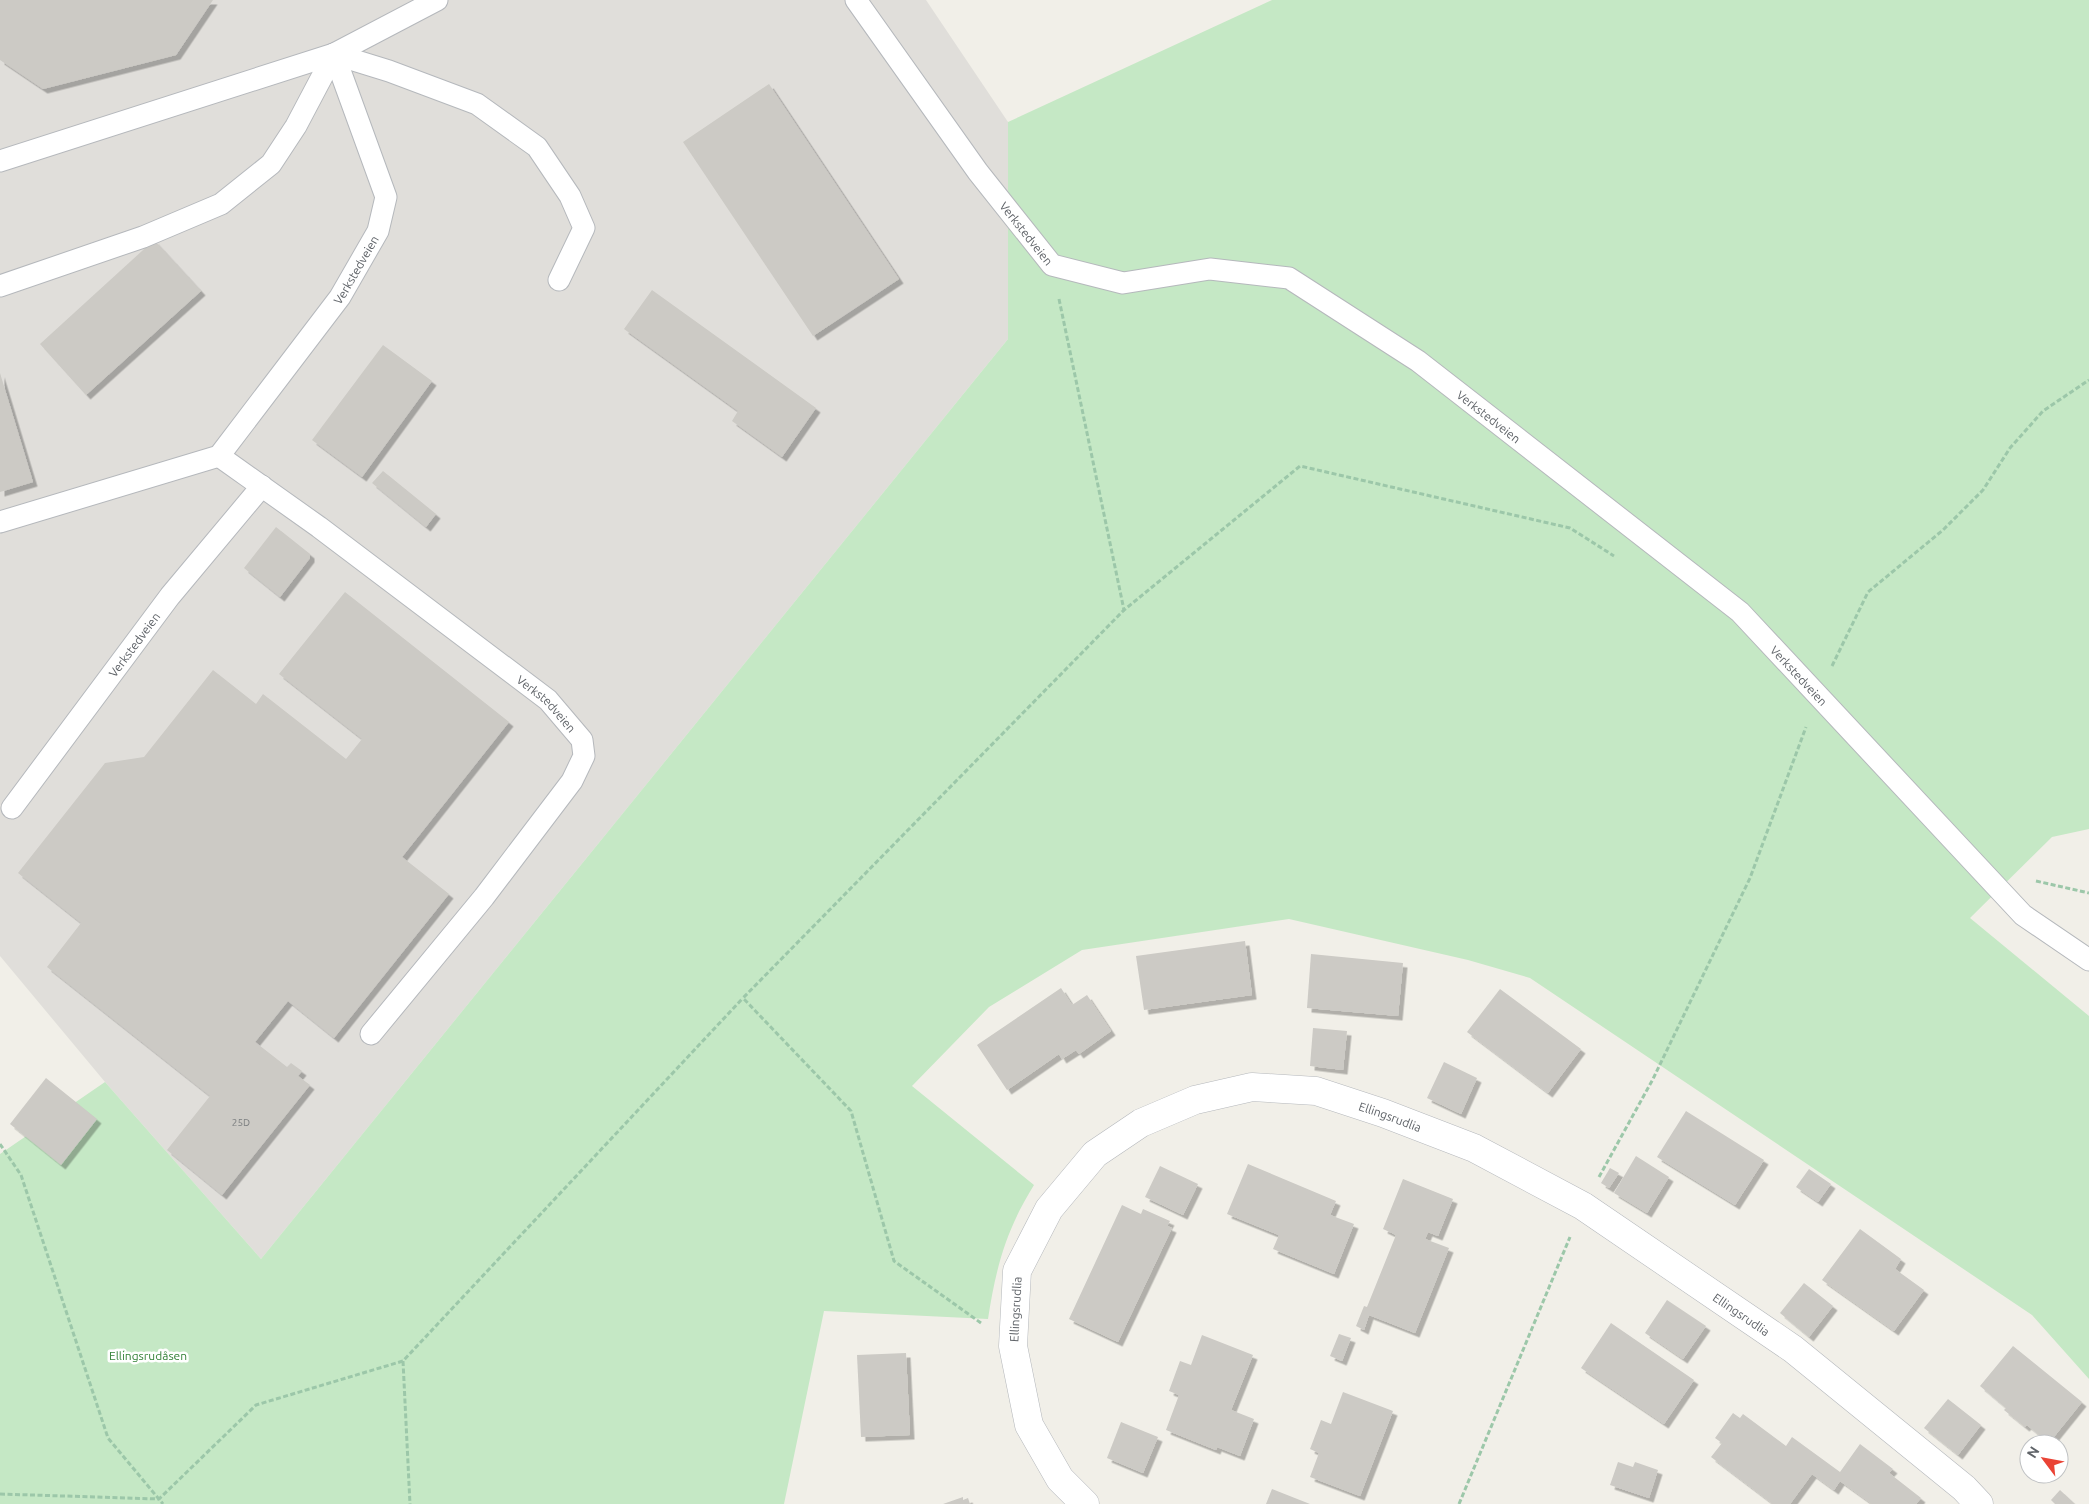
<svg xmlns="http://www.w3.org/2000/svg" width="2089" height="1504" viewBox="0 0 2089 1504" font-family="Ubuntu,sans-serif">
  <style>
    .industrial { fill: #e0deda }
    .green { fill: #c5e8c5 }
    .building { fill: #cccac5; filter: url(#shadow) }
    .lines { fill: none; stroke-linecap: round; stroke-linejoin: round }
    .lane-casing { stroke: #b5b8bc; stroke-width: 23 }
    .street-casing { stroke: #b5b8bc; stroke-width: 29 }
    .path { stroke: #9cc7a9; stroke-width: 3; stroke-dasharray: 5 2.5; stroke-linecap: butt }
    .lane { stroke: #fff; stroke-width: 21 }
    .street { stroke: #fff; stroke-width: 28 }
    .labels { text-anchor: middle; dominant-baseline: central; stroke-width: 5; stroke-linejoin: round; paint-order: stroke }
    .number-label { font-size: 10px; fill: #7a7d7f }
    .street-label { font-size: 12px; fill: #5f6368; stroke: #fff }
    .park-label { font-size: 12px; fill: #348238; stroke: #fff }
  </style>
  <defs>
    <filter id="shadow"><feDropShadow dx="4.5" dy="4.5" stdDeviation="0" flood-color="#0004"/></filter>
  </defs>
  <rect width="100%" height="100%" fill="#f1efe8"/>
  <polygon class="industrial" points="0,0 926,0 1008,122 1008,339 261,1259 105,1082 0,956"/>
  <path class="green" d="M1272,0H2089V829L2052,837L1970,918L2089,1016V1379L2032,1315L1530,978L1468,960L1289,919L1082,950L989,1007L912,1086L1034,1185C1006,1230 996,1267 988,1319L824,1311L784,1504H0V1154L105,1082L261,1259L1008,339V122Z"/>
  <g class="building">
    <polygon points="0,0 213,0 176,55 43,89 0,60"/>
    <polygon points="769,84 899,279 813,336 683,142"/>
    <polygon points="154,240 201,291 86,395 40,344"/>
    <polygon points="652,290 816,408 782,457 732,421 738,411 624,329"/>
    <polygon points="383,345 432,381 362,477 312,440"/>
    <polygon points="0,373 33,482 0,492"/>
    <polygon points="383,471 436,514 426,527 372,483"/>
    <polygon points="276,527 310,554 310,558 280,597 244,568"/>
    <polygon points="345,592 509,722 402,857 449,894 334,1038 288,1001 255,1042 287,1067 291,1063 302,1071 298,1076 310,1085 222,1195 167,1150 210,1096 47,967 81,923 18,873 105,763 144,757 213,670 256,704 263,694 346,759 362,739 279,674"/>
    <polygon points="1245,941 1252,995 1144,1010 1136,956"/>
    <polygon points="1311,954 1403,963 1398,1016 1307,1008"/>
    <polygon points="1061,988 1072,1005 1087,995 1111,1031 1079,1054 1076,1050 1062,1059 1059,1054 1007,1090 977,1045"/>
    <polygon points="1500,989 1581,1049 1548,1093 1467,1032"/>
    <polygon points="1313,1028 1347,1031 1343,1070 1310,1066"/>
    <polygon points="1444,1062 1477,1078 1461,1114 1427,1098"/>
    <polygon points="46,1078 97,1119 61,1165 10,1124"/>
    <polygon points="1686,1111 1764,1160 1735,1205 1657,1157"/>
    <polygon points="1636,1156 1669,1177 1647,1213 1614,1193"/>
    <polygon points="1248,1164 1336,1201 1330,1215 1354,1224 1334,1274 1273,1249 1279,1235 1227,1214"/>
    <polygon points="1160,1166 1198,1184 1183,1215 1145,1197"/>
    <polygon points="1610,1168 1619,1173 1609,1188 1601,1183"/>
    <polygon points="1809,1169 1831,1184 1818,1202 1796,1187"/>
    <polygon points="1403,1179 1453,1199 1438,1236 1428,1232 1425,1239 1449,1248 1415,1333 1369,1315 1364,1330 1356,1326 1364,1306 1367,1307 1396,1235 1383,1229"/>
    <polygon points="1122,1205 1141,1214 1143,1209 1170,1221 1167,1226 1172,1228 1118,1342 1069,1319"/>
    <polygon points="1860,1229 1901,1259 1895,1269 1924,1290 1894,1331 1822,1280"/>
    <polygon points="1804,1283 1833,1306 1809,1337 1780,1313"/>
    <polygon points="1667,1300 1706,1326 1683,1359 1645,1333"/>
    <polygon points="1611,1323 1694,1380 1664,1424 1581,1368"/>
    <polygon points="1339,1334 1351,1338 1342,1361 1330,1356"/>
    <polygon points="1202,1335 1253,1355 1231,1410 1254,1419 1240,1456 1217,1447 1216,1450 1166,1430 1179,1395 1169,1391 1180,1361 1191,1365"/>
    <polygon points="2013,1346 2082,1402 2049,1443 2027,1425 2025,1427 2004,1410 2006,1408 1980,1386"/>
    <polygon points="906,1353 910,1435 861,1437 857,1355"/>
    <polygon points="1343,1392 1393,1411 1360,1496 1310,1477 1319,1453 1310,1449 1321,1420 1331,1424"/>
    <polygon points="1948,1399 1981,1425 1958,1455 1924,1428"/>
    <polygon points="1733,1413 1740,1418 1743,1414 1786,1446 1792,1437 1840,1472 1860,1444 1893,1469 1889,1473 1921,1498 1916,1504 1872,1504 1840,1481 1834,1490 1812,1474 1790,1504 1773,1504 1711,1457 1722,1443 1715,1438"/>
    <polygon points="1121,1422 1158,1437 1143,1473 1107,1458"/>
    <polygon points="1618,1462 1633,1467 1635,1462 1658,1470 1649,1498 1610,1485"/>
    <polygon points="1272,1489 1310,1504 1266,1504"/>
    <polygon points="2060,1490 2075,1504 2055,1504 2051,1500"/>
    <polygon points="963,1497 963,1500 968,1498 970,1504 943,1504"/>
  </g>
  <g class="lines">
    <g class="lane-casing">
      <g id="lane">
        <path id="s1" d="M856,0L978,172L1052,265L1123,283L1210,269L1289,278L1418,361L1740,612L2023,915L2089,960"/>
        <polyline points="334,54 389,71 477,104 537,147 570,196 584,228 559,280"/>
        <polyline points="0,161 334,54 437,0"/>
        <polyline points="0,286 143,237 221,204 271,164 296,126 334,54"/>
        <path id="s2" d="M219,456L319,527L548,700L582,740L584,756L572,781L484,897L371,1034"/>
        <path id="s3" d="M0,522L219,456L340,297L378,231L386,197L334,54"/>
        <path id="s4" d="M12,808L170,596L262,486"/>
      </g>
    </g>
    <g class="street-casing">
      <g id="street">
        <path id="s5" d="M1085,1504L1060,1479L1029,1425L1013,1346L1017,1271L1049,1209L1095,1154L1141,1123L1195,1100L1252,1087L1316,1091L1383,1113L1474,1148L1583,1206L1793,1349L1964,1488L1979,1504"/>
      </g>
    </g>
    <g class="path">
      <polyline points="1059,299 1124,610 1300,466 1570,528 1614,556"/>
      <polyline points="1832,666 1868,592 1943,530 1983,490 2010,448 2043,411 2089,380"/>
      <polyline points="2036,881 2089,893"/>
      <polyline points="0,1144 21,1175 108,1438 163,1504"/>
      <polyline points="1599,1177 1653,1079 1750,878 1806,727"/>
      <polyline points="981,1323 894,1261 851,1111 743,998 1124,610"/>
      <polyline points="403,1361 410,1504"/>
      <polyline points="0,1494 159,1499 256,1405 403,1361 743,998"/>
      <polyline points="1459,1504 1570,1237"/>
    </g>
    <use href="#lane" class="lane"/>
    <use href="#street" class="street"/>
  </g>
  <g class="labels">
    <g class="number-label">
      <text x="241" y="1122">25D</text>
    </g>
    <g class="street-label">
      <text stroke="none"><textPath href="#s1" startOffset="289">Verkstedveien</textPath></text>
      <text stroke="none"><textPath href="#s3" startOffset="460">Verkstedveien</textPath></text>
      <text stroke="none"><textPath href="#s1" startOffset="814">Verkstedveien</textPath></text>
      <text stroke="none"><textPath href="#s4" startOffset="204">Verkstedveien</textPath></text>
      <text stroke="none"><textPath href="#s1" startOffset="1219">Verkstedveien</textPath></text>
      <text stroke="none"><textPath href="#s2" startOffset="411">Verkstedveien</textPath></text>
      <text stroke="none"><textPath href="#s5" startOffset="710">Ellingsrudlia</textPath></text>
      <text stroke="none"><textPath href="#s5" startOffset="215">Ellingsrudlia</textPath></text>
      <text stroke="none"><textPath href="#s5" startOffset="1115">Ellingsrudlia</textPath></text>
    </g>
    <g class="park-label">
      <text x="148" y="1355">Ellingsrudåsen</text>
    </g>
  </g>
  <g transform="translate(2044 1459) rotate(302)"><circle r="24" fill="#ffffff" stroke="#bfc1c3"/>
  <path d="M0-4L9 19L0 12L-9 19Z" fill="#ea4335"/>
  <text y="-8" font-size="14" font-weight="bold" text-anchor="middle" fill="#5f6368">N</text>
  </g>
</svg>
